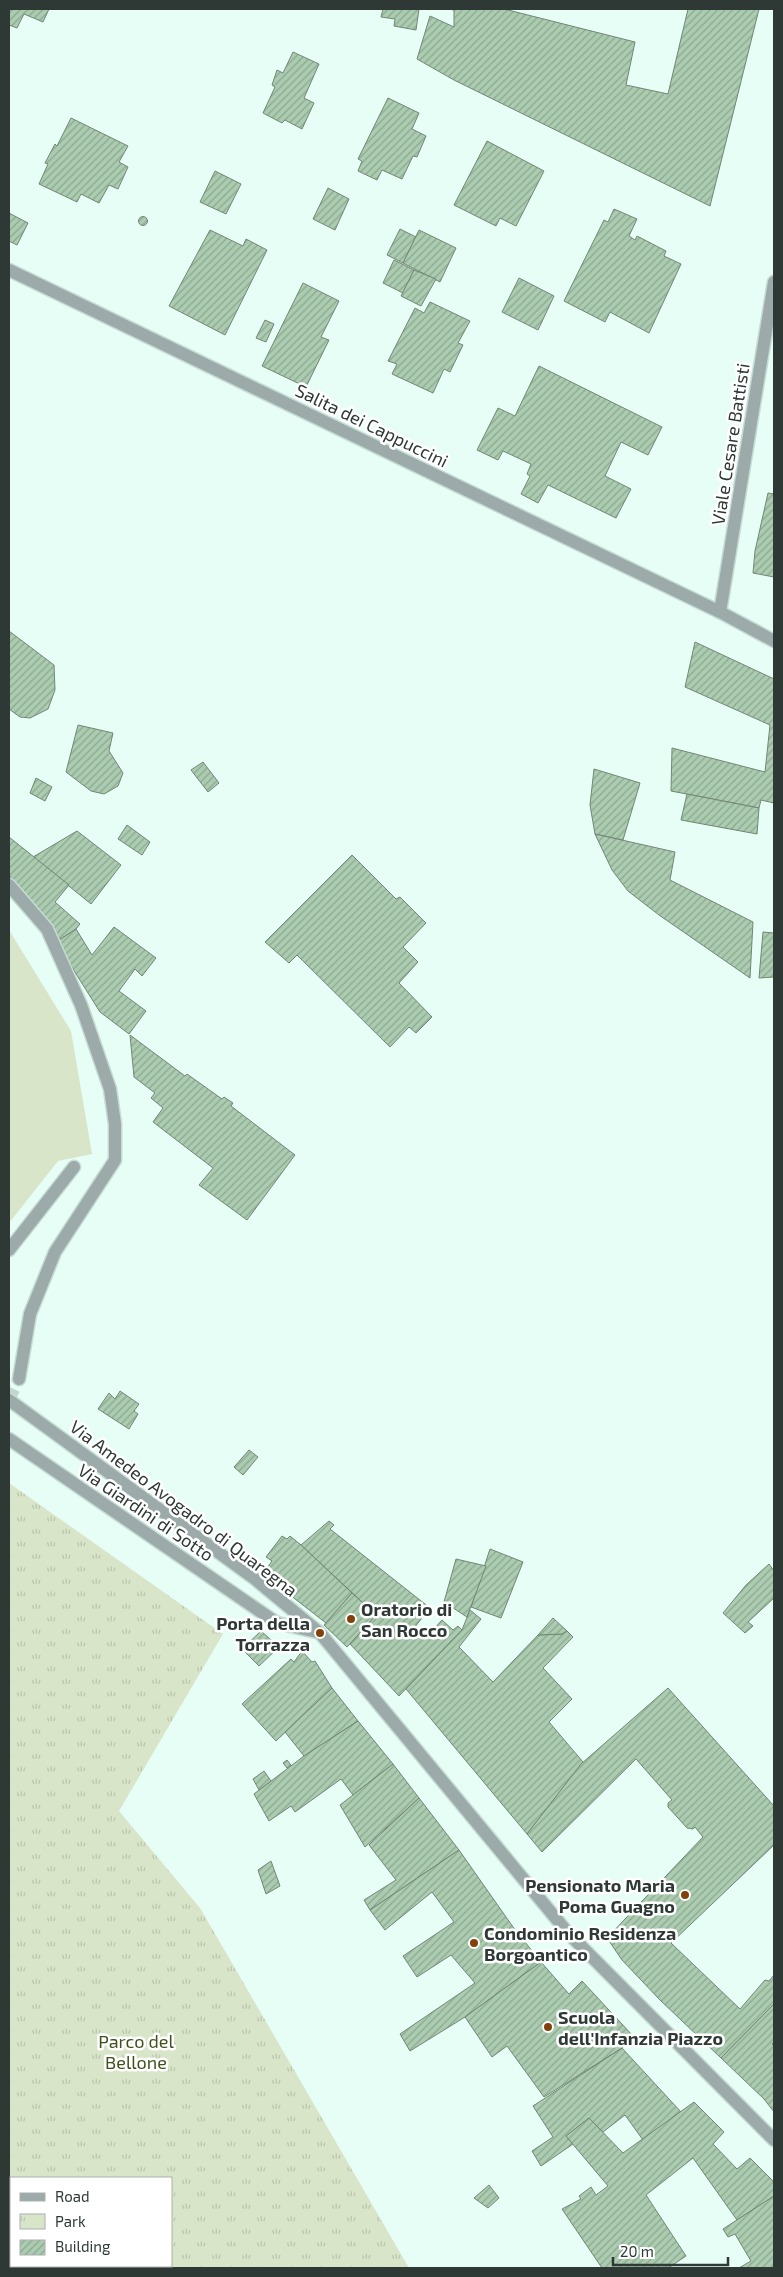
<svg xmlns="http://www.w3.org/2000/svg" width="783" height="2277" viewBox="0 0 783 2277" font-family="'Exo 2',sans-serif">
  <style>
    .park { fill: url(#park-tufts); fill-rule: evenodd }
    .garden { fill: #d9e5c9 }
    .building { fill: url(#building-hatch); stroke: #728675 }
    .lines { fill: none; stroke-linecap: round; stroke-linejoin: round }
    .minor-tunnel { stroke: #c1d7d0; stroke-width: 12; stroke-dasharray: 12 6; stroke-linecap: butt }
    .minor-casing { stroke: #c5dbd3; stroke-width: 15 }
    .minor { stroke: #9caaaa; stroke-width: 12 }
    .poi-dot { fill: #82410c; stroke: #fff; stroke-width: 2 }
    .labels { text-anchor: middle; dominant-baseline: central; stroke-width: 5; stroke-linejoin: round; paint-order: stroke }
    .street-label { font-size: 18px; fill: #2e3936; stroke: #fff }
    .poi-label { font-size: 18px; font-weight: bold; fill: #2e3936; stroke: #fff; text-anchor: start }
    .park-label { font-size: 18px; fill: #3f511b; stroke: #fff }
  </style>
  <defs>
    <pattern id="park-tufts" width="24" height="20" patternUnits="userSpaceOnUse" patternTransform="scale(1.25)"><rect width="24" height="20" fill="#d9e5c9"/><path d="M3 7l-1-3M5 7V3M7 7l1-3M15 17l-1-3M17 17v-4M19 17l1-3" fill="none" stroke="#bbc5ad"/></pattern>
    <pattern id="building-hatch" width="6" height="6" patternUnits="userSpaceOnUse" patternTransform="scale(1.25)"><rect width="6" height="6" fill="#abccb0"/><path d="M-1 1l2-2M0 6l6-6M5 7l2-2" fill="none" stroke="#8ca790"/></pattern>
  </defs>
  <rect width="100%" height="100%" fill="#e6fef6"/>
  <path class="park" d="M9,1483L223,1634L119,1811L200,1908L409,2268H9ZM11,2178H171V2266H11Z"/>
  <polygon class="garden" points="9,930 71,1031 92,1154 58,1161 9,1223"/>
  <g class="building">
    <polygon points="9,9 49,9 43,22 24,14 17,28 9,25"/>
    <polygon points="383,9 419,9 416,30 394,26 395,19 381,17"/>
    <polygon points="448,9 504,9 635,42 626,85 668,94 688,9 759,9 710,206 454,80 417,59 430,16 454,27 454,10"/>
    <polygon points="293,52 319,64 304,98 314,103 302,129 285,120 282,123 263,113 275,87 272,85 277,70 283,73"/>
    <polygon points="388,98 419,113 412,129 426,136 417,157 413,156 402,179 382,170 377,180 358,171 362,161 358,159"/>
    <polygon points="71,118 128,146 119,162 128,167 118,189 109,185 99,203 81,194 77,202 39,184 48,164 45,163 55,144 57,146"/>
    <polygon points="487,141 544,171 516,226 500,218 496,226 454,205"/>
    <polygon points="215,171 241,184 226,214 200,202"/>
    <polygon points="328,188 349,199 335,230 313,219"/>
    <polygon points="614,209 637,219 629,236 635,240 637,236 666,251 664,256 681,264 649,333 610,312 605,322 564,301 604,220 608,222"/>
    <polygon points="9,213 28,223 17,245 9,241"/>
    <circle cx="143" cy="221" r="4.5"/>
    <polygon points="400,229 416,237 403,263 387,255"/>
    <polygon points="210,230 243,246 246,239 267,250 225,335 169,306"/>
    <polygon points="419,230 456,248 440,282 403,263"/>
    <polygon points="394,260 414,270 403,293 383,283"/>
    <polygon points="414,270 436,279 421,306 401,296"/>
    <polygon points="519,278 554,296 538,330 502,312"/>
    <polygon points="303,283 339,301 321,337 329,340 306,387 262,366"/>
    <polygon points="430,302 470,321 458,343 463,345 450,372 444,369 433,393 392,374 397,364 388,361 415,308 424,313"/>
    <polygon points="265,320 274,324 266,342 256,338"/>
    <polygon points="539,366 662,427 648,455 621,442 605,476 631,489 616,518 548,485 538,503 521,494 530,476 527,474 531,464 503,451 498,460 477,450 498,408 515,416"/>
    <polygon points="768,493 774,494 774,577 753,573 755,551"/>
    <polygon points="9,631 54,665 55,690 48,709 30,718 20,717 9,709"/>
    <polygon points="695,642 774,679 774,803 761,800 759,808 671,791 672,748 765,772 770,725 685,687"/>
    <polygon points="78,725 113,733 109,751 123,773 118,786 104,794 91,791 66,772"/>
    <polygon points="203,762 219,783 208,792 191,770"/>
    <polygon points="594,769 640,783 623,840 595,834 590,805"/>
    <polygon points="36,778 52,787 45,801 30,793"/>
    <polygon points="687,794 759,808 757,834 681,820"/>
    <polygon points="127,825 150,842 142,855 118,839"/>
    <polygon points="77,831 121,865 91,904 33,857"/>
    <polygon points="595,834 675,852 670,880 753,922 750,978 659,915 628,891 612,870"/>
    <polygon points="9,837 69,885 55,902 80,924 76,929 56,942 9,875"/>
    <polygon points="352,855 396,899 400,897 426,923 403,947 418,962 399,983 432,1017 416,1033 409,1027 390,1047 297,955 289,963 265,942"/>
    <polygon points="114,927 156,958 142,976 135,969 119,991 146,1011 129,1034 100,1012 56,942 76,929 92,955"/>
    <polygon points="763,932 774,933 774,977 759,978"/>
    <polygon points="130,1035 185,1076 187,1074 222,1099 224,1097 233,1103 231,1106 295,1155 247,1220 199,1185 213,1168 153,1122 163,1108 151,1098 155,1093 134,1077"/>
    <polygon points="120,1391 139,1404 134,1411 138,1414 129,1429 98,1409 109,1393 115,1399"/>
    <polygon points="249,1450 258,1457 243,1475 234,1467"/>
    <polygon points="329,1521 334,1525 330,1529 430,1608 414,1628 427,1637 442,1620 453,1630 458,1626 462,1630 399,1696 350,1644 376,1615 301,1545"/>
    <polygon points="282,1536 287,1539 290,1536 301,1545 352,1593 326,1623 263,1574 272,1561 266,1557"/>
    <polygon points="490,1549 523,1562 501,1618 471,1607"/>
    <polygon points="456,1559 486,1566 467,1617 444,1602"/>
    <polygon points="769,1564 774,1571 774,1598 748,1622 753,1626 745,1633 723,1613 746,1585"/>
    <polygon points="352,1593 376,1615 347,1647 324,1625"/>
    <polygon points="470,1610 481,1619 459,1647 493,1682 538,1635 562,1634 567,1631 573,1637 543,1668 572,1699 549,1722 583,1762 527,1834 406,1689 462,1630"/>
    <polygon points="553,1618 567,1631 562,1634 538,1635"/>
    <polygon points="261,1631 279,1647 259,1666 242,1649"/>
    <polygon points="302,1651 312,1662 315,1661 332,1688 276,1741 242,1704 291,1659 294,1662"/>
    <polygon points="332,1688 358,1721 304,1756 285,1732"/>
    <polygon points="668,1688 774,1806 774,1845 671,1943 740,2009 765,1980 769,1981 774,1975 774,2004 721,2058 660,2000 622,1960 607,1938 703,1837 695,1827 693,1829 687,1828 668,1807 668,1803 672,1800 636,1759 542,1852 527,1834 581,1764"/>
    <polygon points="358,1721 393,1764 353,1795 341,1779 295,1812 291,1806 269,1821 254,1794 304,1756"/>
    <polygon points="287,1760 291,1765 287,1768 283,1763"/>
    <polygon points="393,1764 419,1798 365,1847 340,1805"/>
    <polygon points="264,1771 271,1781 259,1790 253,1779"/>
    <polygon points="419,1798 459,1850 370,1910 364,1900 396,1880 369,1845"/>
    <polygon points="459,1850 513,1927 541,1962 465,2017 410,2051 400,2034 475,1983 451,1955 417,1977 403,1956 454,1922 432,1892 385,1930 370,1910"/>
    <polygon points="271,1861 280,1886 266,1894 258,1870"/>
    <polygon points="541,1962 569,1994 582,1981 634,2037 622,2048 544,2097 507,2046 492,2057 465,2017"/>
    <polygon points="774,2004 774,2042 772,2044 774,2046 774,2112 764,2099 721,2058"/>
    <polygon points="622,2048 681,2112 643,2140 625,2115 603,2132 589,2118 566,2136 573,2144 541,2166 532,2151 553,2137 533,2106"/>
    <polygon points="694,2102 724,2132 713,2144 737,2169 750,2158 774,2182 774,2196 737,2220 693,2158 646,2195 686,2256 668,2268 602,2268 562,2209 581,2199 579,2196 591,2187 596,2195 608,2186 566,2136 589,2118 623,2153"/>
    <polygon points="489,2185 499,2198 488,2208 474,2198"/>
    <polygon points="774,2196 774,2268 739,2268 751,2261 735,2234 728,2237 723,2229"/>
  </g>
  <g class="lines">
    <polyline class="minor-tunnel" points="9,1400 19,1379"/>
    <g class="minor-casing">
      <g id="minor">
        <polyline points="9,270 720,612 774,641"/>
        <polyline points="720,612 774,282"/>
        <polyline points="9,885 47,929 81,1005 110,1089 115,1124 115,1160 55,1252 30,1314 19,1379"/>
        <polyline points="9,1250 74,1167"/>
        <polyline points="9,1400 255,1579 320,1633 568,1933 774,2140"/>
        <polyline points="9,1439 277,1623 317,1632"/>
      </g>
    </g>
    <use href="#minor" class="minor"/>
  </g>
  <g class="poi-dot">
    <circle cx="351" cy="1619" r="5"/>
    <circle cx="320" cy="1633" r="5"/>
    <circle cx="685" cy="1895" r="5"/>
    <circle cx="474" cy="1943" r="5"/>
    <circle cx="548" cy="2027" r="5"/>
  </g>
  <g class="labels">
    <g class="street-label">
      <text transform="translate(372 425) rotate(26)">Salita dei Cappuccini</text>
      <text transform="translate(730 444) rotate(-81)">Viale Cesare Battisti</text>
      <text transform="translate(184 1508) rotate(37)">Via Amedeo Avogadro di Quaregna</text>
      <text transform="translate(146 1512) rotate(34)">Via Giardini di Sotto</text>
    </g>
    <g class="poi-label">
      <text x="361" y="1609">Oratorio di<tspan x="361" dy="21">San Rocco</tspan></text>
      <text x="310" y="1623" text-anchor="end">Porta della<tspan x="310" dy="21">Torrazza</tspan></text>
      <text x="675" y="1885" text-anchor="end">Pensionato Maria<tspan x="675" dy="21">Poma Guagno</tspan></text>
      <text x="484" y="1933">Condominio Residenza<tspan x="484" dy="21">Borgoantico</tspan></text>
      <text x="558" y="2017">Scuola<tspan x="558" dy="21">dell'Infanzia Piazzo</tspan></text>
    </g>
    <g class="park-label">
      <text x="136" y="2041">Parco del<tspan x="136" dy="21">Bellone</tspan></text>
    </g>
  </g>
  <rect width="783" height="2277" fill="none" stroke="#2e3936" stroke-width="20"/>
  <rect x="10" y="2177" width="162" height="90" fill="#ffffff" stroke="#abb0af"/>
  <rect x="20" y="2193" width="25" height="8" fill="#9caaaa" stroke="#abb0af"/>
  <text x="55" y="2202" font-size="15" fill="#2e3936">Road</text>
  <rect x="20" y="2214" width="25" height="15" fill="url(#park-tufts)" stroke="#abb0af"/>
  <text x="55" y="2227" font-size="15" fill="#2e3936">Park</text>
  <rect x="20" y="2240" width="25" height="15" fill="url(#building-hatch)" stroke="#abb0af"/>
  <text x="55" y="2252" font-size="15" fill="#2e3936">Building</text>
  <path d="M613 2257v8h115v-8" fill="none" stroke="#2e3936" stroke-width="2.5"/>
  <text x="620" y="2257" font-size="15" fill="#2e3936" stroke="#ffffff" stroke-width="4" paint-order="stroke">20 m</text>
</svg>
